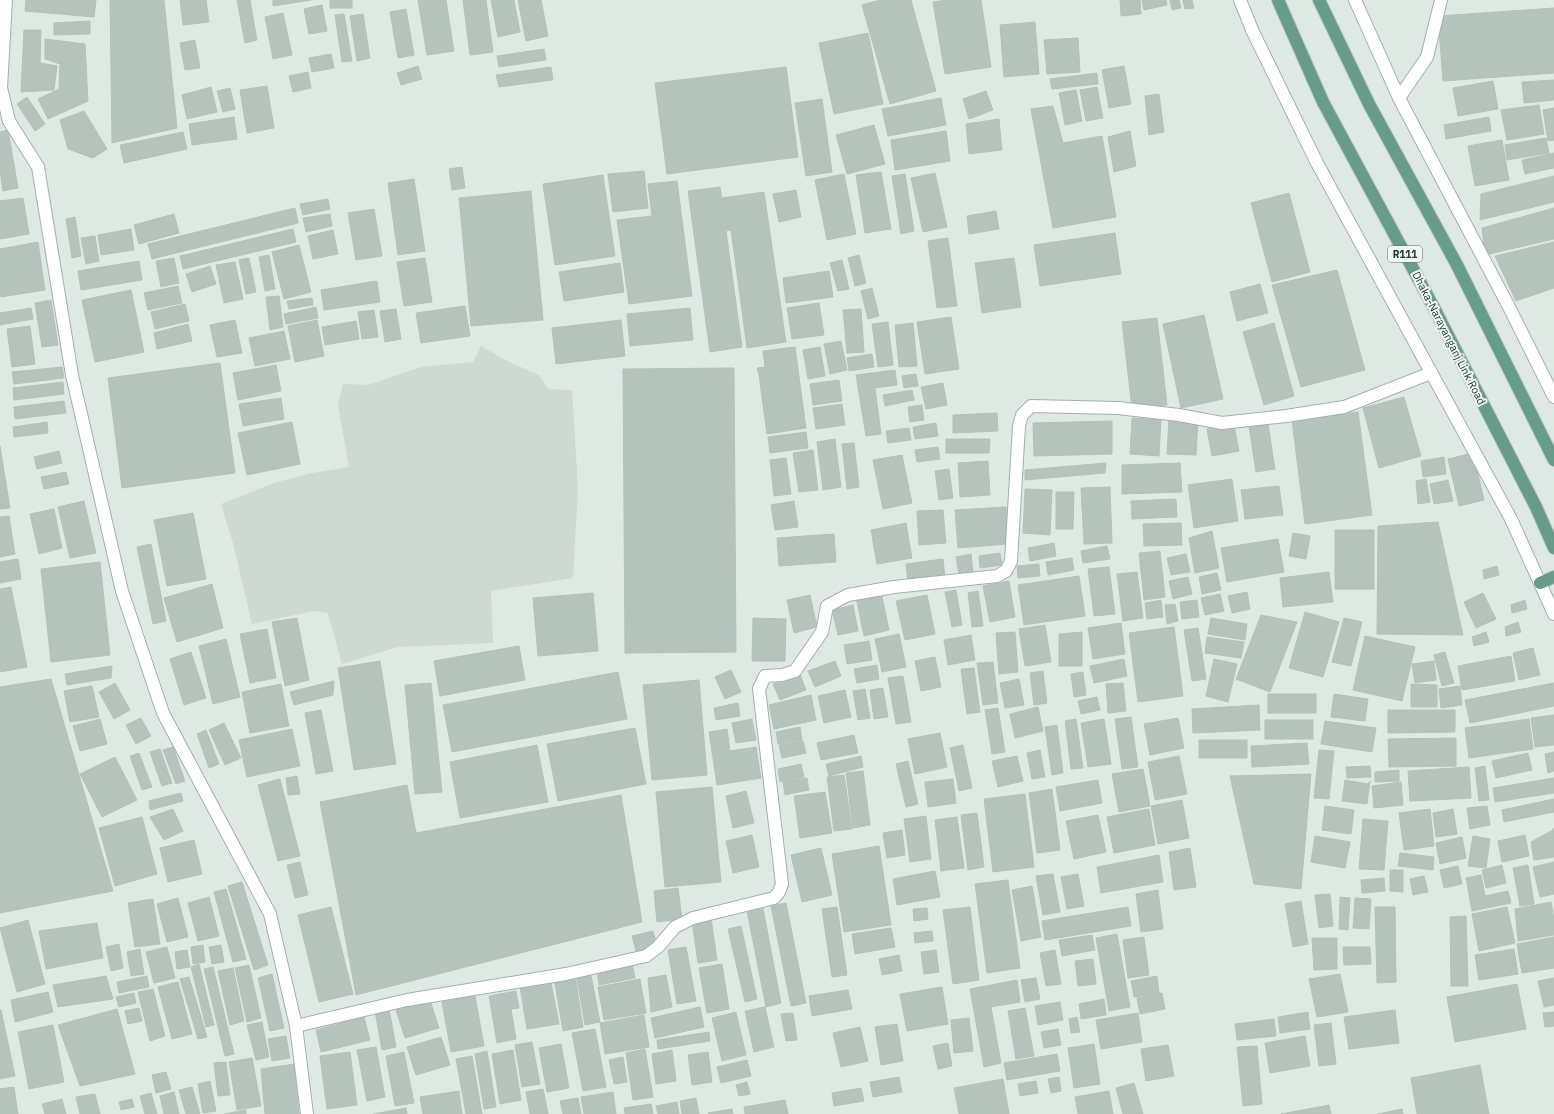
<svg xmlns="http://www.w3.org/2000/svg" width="1554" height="1114" viewBox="0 0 1554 1114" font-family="'IBM Plex Sans',sans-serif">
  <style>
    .built { fill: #cdd9d2 }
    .building { fill: #b4c4bc; stroke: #b2c2ba }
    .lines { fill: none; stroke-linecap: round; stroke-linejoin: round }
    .minor-casing { stroke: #a2b0a9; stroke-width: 14 }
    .tertiary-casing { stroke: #a2b0a9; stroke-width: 14 }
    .primary-casing { stroke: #bcc3c1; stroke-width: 14 }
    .minor { stroke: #fff; stroke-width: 12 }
    .tertiary { stroke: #fff; stroke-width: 12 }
    .primary { stroke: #659d89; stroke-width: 12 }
    .labels { text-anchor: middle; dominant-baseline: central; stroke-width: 4; stroke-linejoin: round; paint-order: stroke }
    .shield { fill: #eff6f2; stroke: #5f716a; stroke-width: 1 }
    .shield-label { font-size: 10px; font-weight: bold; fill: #21382f }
    .street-label { font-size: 11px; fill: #21382f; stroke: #eff6f2 }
  </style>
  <rect width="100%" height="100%" fill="#dfe9e3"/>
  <polygon class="built" points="481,346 507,361 539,375 548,389 572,390 578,489 573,578 491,591 493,643 398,647 342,664 328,613 314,611 252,624 233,543 221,504 277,482 312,473 349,467 338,405 343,384 368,385 421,367 473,362"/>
  <g class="building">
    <polygon points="26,0 96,0 94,17 25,11"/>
    <polygon points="110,0 164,0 177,128 112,143"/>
    <polygon points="180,0 206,0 209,22 183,25"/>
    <polygon points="237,0 250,0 257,40 245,43"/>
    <polygon points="273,0 311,0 273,6"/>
    <rect x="330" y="0" width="22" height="8"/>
    <polygon points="418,0 446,0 454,51 427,55"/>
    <polygon points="463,0 486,0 493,52 470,55"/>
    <polygon points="491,0 514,0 520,32 498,37"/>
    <polygon points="518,0 541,0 548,36 526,41"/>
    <polygon points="880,0 911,0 936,91 890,104 862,5"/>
    <polygon points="946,0 981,0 991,67 945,74 933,2"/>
    <polygon points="1120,0 1140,0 1141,14 1121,16"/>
    <polygon points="1142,0 1166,0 1167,5 1144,10"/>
    <polygon points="1170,0 1179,0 1181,8 1172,10"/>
    <polygon points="1183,0 1192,0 1194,8 1185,9"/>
    <polygon points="322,5 327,31 309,34 304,9"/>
    <polygon points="1554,8 1554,73 1443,81 1438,16"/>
    <polygon points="406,9 414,55 398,58 390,12"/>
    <polygon points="283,13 292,55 273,59 265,17"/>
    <polygon points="344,14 352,61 342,62 335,15"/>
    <polygon points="363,14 370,58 357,61 350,16"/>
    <polygon points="90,21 90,34 54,35 54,23"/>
    <polygon points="1035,22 1039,74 1004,77 1000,25"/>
    <polygon points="24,30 41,30 40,63 57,66 54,90 21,92"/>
    <polygon points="868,33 883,104 834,114 819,43"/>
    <polygon points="1078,38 1080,72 1047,74 1044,40"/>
    <polygon points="45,39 85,44 88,101 48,119 38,99 59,89 60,64 45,59"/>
    <polygon points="195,40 200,68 185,70 180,43"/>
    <polygon points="544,49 546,60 499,67 497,56"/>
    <polygon points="331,54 334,68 312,72 309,58"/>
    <polygon points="418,66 422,79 401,85 397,73"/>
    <polygon points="1124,66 1131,104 1109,108 1102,70"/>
    <polygon points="551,67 553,80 499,87 496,75"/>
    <polygon points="786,67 798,157 667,174 655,83"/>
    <polygon points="308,72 311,88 293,92 289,76"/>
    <polygon points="1097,73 1098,84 1052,89 1050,79"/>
    <polygon points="1554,80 1554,100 1524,103 1522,82"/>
    <polygon points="1493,81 1498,109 1458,116 1453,88"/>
    <polygon points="267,86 274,128 247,133 240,90"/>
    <polygon points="211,87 217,112 187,119 182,95"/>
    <polygon points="1097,87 1103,118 1086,121 1080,90"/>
    <polygon points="230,88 235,109 223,112 217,91"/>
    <polygon points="1076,90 1082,121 1065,125 1059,93"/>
    <polygon points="986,91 993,110 969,119 963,99"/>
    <polygon points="1159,94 1164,132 1149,135 1145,96"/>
    <polygon points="27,97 45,124 35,131 17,104"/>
    <polygon points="941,98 946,125 888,136 882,109"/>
    <polygon points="822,99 832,172 806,176 795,103"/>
    <polygon points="1539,105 1544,134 1507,140 1501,110"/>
    <polygon points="1053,106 1063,143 1102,136 1116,217 1053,228 1031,109"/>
    <polygon points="1554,108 1554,140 1548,141 1543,110"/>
    <polygon points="84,111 107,149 93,158 68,149 60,120"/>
    <polygon points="234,117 237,139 192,145 189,124"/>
    <polygon points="1489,117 1491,131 1446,139 1444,125"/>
    <polygon points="999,119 1002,150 969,154 966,124"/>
    <polygon points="874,125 885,164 847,174 836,135"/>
    <polygon points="8,130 18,188 3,191 0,170 0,132"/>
    <polygon points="946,131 950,161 895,170 891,140"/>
    <polygon points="1130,131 1136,166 1114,172 1108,137"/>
    <polygon points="183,132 187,149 124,163 120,145"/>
    <polygon points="1546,138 1549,153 1507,160 1505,145"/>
    <polygon points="1502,140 1509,180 1475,186 1468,146"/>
    <polygon points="1554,153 1554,168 1525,174 1522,160"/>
    <polygon points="462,167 465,188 452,190 449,169"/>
    <polygon points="644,171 648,208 613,212 608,174"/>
    <polygon points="881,172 891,229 865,233 856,175"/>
    <polygon points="935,173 947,227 923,232 911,178"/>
    <polygon points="844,174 856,234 827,240 815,180"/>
    <polygon points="905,174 914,231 901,234 892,176"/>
    <polygon points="603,175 615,256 555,265 543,184"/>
    <polygon points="1554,176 1554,202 1480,220 1481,194"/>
    <polygon points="414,179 425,251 398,255 388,183"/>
    <polygon points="677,181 692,296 629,304 617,220 652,216 648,184"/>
    <polygon points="720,187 742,347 710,352 688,191"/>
    <polygon points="796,190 801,217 779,222 773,194"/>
    <polygon points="531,191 543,320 471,326 459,198"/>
    <polygon points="764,192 786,342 747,348 731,230 727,231 722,198"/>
    <polygon points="1289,193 1310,272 1272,282 1251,203"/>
    <polygon points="23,198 29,234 0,239 0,201"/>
    <polygon points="328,199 330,209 303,215 300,204"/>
    <polygon points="295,208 298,223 152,259 148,244"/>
    <polygon points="1554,208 1554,239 1485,255 1482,228"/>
    <polygon points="374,209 382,256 356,260 348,213"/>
    <polygon points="996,211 999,229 969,234 967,216"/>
    <polygon points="174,214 179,233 139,244 134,225"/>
    <polygon points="330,214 332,226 306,232 303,218"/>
    <polygon points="75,217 81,256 72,258 66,219"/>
    <polygon points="131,229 134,250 101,255 98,235"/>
    <polygon points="293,229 296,242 183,269 180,256"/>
    <polygon points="333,230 338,254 313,259 308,236"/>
    <polygon points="1115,233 1121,274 1040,286 1034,245"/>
    <polygon points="95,236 99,261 86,264 81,238"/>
    <polygon points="948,238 957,306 937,308 928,241"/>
    <polygon points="38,242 45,290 1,297 0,288 0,249"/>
    <polygon points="1554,242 1554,288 1516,301 1495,256"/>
    <polygon points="299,245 311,292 284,299 272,252"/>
    <polygon points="269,255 275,289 265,291 259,257"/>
    <polygon points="859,255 866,283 855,286 848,258"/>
    <polygon points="174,258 179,283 161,287 156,261"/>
    <polygon points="249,258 256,292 246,294 239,260"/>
    <polygon points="425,258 432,302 404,306 397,262"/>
    <polygon points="1014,258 1021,307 982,313 975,263"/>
    <polygon points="842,260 849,289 838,291 830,263"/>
    <polygon points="139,261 142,280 81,290 78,271"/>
    <polygon points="235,262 243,299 224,303 216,265"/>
    <polygon points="620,263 624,292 564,301 559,272"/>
    <polygon points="210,266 216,284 192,292 186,274"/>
    <polygon points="1337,270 1365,370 1301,387 1272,285"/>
    <polygon points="829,271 833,297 786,303 783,278"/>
    <polygon points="377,281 380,302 324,310 321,290"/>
    <polygon points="1260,284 1268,313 1237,321 1230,292"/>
    <polygon points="178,286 182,303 148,310 144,293"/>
    <polygon points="872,288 879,316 868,319 861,291"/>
    <polygon points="131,290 144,352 95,362 82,300"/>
    <polygon points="279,296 283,327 270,330 266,297"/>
    <polygon points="312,298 313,305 289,309 287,301"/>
    <polygon points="51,300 58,345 42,347 35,303"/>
    <polygon points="819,303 824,335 792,339 787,308"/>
    <polygon points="185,304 189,321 155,329 151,312"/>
    <polygon points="465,306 470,336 421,343 416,313"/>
    <polygon points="316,307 318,318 286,324 284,314"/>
    <polygon points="31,308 33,319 0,325 0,313"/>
    <polygon points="690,308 693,340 630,346 627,314"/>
    <polygon points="396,309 401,339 385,342 380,311"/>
    <polygon points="861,309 864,352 847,353 843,310"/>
    <polygon points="374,310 378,337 362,339 358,312"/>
    <polygon points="1204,315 1223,399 1181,408 1163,324"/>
    <polygon points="951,317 959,369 925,374 917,322"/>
    <polygon points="1157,318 1167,405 1132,408 1122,322"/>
    <polygon points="235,320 242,353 217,357 210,325"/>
    <polygon points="317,320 324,356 295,362 288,326"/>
    <polygon points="621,320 625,356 556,364 552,328"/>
    <polygon points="356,321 359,339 325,345 322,327"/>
    <polygon points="888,322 893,365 878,367 872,324"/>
    <polygon points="913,323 917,366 899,367 895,325"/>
    <polygon points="1274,323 1294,396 1264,405 1243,332"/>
    <polygon points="188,324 192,341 157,349 154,333"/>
    <polygon points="30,326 35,364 12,367 7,329"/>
    <polygon points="284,331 290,359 255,366 249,338"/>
    <polygon points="841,341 847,370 830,374 824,344"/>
    <polygon points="795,347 806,428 767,434 759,375 757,368 765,367 763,351"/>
    <polygon points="820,347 825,376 808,379 803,350"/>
    <polygon points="872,354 874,367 849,371 847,358"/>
    <polygon points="220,363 235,473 122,488 108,378"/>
    <polygon points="276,365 281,391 238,400 233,373"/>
    <polygon points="62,367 64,378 14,384 12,372"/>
    <polygon points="734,368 736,652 625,653 623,369"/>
    <polygon points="895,370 897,385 875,388 881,434 866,436 856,375"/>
    <polygon points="916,374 918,386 904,388 902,376"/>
    <polygon points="839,380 842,401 813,405 810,384"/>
    <polygon points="63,382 64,394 14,400 13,388"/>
    <polygon points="943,383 947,405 926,409 921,387"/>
    <polygon points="912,390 914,400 885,406 883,395"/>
    <polygon points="1404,397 1421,456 1379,468 1363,408"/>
    <polygon points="281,398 284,419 243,426 239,404"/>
    <polygon points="64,401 66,413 15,419 14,407"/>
    <polygon points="842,404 845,425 816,429 813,408"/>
    <polygon points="922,405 924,420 910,422 908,407"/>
    <polygon points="1358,412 1372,515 1305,524 1292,420"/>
    <polygon points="997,413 998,431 953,433 953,415"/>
    <polygon points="1132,418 1161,420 1159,456 1130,454"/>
    <polygon points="1169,418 1198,420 1196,455 1167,454"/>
    <polygon points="1112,421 1112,454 1034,456 1033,423"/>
    <polygon points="47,422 48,433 14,437 13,427"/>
    <polygon points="292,422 300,464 247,475 238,433"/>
    <polygon points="936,423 938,436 915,439 913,427"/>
    <polygon points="1268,424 1275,469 1256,472 1249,426"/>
    <polygon points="1234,425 1239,451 1212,456 1207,429"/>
    <polygon points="909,428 911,440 888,443 886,431"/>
    <polygon points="806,432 808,448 770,453 768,437"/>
    <polygon points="835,439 841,487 823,490 817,442"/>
    <polygon points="946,439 990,439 989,453 946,453"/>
    <polygon points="854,443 859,487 847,489 842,444"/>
    <polygon points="0,446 10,508 0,509"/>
    <polygon points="938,447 940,459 917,462 915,450"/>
    <polygon points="813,450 818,490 799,492 793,453"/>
    <polygon points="59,451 62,463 37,469 34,457"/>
    <polygon points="1473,453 1484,500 1459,506 1448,459"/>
    <polygon points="902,455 912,503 883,509 873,460"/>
    <polygon points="1444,457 1446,474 1423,477 1421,461"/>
    <polygon points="786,458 791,494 774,496 770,460"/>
    <polygon points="988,461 990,495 960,497 958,463"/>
    <polygon points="1106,463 1105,473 1025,480 1025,470"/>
    <polygon points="1180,463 1182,492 1122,494 1122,465"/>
    <polygon points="949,469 953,498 939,500 935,471"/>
    <polygon points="66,472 69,484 44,489 41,477"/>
    <polygon points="1232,479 1238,521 1194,528 1188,485"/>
    <polygon points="1426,479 1430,502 1418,504 1416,481"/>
    <polygon points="1448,480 1453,501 1434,504 1430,484"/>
    <polygon points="1279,486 1283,515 1245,519 1241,490"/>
    <polygon points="1110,487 1112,543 1084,544 1081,488"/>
    <polygon points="1025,489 1052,490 1050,535 1023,533"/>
    <polygon points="1056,492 1074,492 1073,529 1056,529"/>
    <polygon points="1176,499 1177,517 1132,519 1131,501"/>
    <polygon points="84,501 96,553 70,558 58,507"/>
    <polygon points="794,501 798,527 775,530 771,505"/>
    <polygon points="1006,507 1008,544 958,548 955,510"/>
    <polygon points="54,509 62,548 39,554 30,514"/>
    <polygon points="943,510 946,543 919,545 917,511"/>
    <polygon points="193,513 206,579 167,586 154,520"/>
    <polygon points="9,516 15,554 0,557 0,517"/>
    <polygon points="1438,522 1463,635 1377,634 1378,526"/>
    <polygon points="906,523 912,558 877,564 871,530"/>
    <polygon points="1181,523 1182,545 1144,546 1143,524"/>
    <rect x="1335" y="530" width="39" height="59"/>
    <polygon points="1212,531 1219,568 1195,573 1189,538"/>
    <polygon points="1293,533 1310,536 1306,559 1289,556"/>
    <polygon points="834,534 836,562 779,566 777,538"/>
    <polygon points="1278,539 1284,572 1227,582 1221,548"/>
    <polygon points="1054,543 1056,556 1030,561 1028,548"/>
    <polygon points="151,544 166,621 153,624 137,547"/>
    <polygon points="1107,546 1110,559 1083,563 1081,551"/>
    <polygon points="1160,551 1165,597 1144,600 1139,553"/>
    <polygon points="1000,553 1002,565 980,568 979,556"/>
    <polygon points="971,554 973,572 959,574 956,557"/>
    <polygon points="1186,554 1190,572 1171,575 1167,558"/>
    <polygon points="1072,558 1074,570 1048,575 1046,562"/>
    <polygon points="18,559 21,579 0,583 0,562"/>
    <polygon points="943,559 945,578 908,583 906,564"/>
    <polygon points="100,562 110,655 51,662 41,569"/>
    <polygon points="1039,564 1040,576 1018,578 1017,566"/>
    <polygon points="1497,566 1499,575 1484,579 1483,570"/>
    <polygon points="1109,567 1115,614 1094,616 1088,569"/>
    <polygon points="1137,572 1143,618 1123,621 1117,574"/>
    <polygon points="1329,572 1333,602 1283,607 1280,578"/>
    <polygon points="1217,573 1221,590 1202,594 1199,577"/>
    <polygon points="1079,576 1085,616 1024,625 1018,585"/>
    <polygon points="1188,577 1192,594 1173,599 1169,581"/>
    <polygon points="1009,581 1015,617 990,622 983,586"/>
    <polygon points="212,584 223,628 177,642 164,598"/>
    <polygon points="11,587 27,667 0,672 0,589"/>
    <polygon points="956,590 962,625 952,627 945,592"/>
    <polygon points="978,591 983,626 972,627 968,593"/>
    <polygon points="881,592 889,630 864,636 856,597"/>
    <polygon points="1247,592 1250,609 1232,613 1228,596"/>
    <polygon points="593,593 598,651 538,656 533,598"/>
    <polygon points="1483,593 1496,619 1476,628 1464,602"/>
    <polygon points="1220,594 1224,611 1205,615 1201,598"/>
    <polygon points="810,595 817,627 794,633 787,600"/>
    <polygon points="927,595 935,634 905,640 896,601"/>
    <polygon points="1161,600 1163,617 1147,619 1145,603"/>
    <polygon points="1197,600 1199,617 1182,619 1180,602"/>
    <polygon points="1525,600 1527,609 1512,613 1511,605"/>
    <polygon points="1175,604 1178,621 1167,624 1165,605"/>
    <polygon points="853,605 858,631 838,635 832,610"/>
    <polygon points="1305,612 1339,622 1323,677 1289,668"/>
    <polygon points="1261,615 1297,622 1270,692 1236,679"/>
    <polygon points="297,618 309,680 285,686 272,622"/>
    <polygon points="753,618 786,619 785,661 752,661"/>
    <polygon points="1211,618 1247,624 1245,640 1208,634"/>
    <polygon points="1344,618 1362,622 1351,666 1332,662"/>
    <polygon points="1518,622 1521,632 1506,636 1505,627"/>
    <polygon points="1121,623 1125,654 1093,659 1088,628"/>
    <polygon points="1045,625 1051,662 1025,666 1019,629"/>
    <polygon points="1174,627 1183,696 1138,702 1129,633"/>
    <polygon points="1198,628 1206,679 1192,681 1184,630"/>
    <polygon points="267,629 276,678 250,683 240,634"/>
    <polygon points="1015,632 1018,672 999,674 996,633"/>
    <polygon points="1082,632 1082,666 1059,666 1059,634"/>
    <polygon points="1486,632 1489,642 1474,646 1472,637"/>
    <polygon points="899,634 906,667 882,672 875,639"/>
    <polygon points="971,635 975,660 948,665 944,640"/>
    <polygon points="1365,636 1415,647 1402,701 1353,690"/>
    <polygon points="1207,637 1244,642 1241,658 1205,653"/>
    <polygon points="226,639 240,697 213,704 199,646"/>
    <polygon points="869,641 872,660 847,664 844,645"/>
    <polygon points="519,646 525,680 440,696 434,661"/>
    <polygon points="1533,648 1540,675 1519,680 1513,653"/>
    <polygon points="191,652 206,698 184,705 170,659"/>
    <polygon points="1445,652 1454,683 1442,686 1434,655"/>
    <polygon points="1511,656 1515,681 1462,690 1458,666"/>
    <polygon points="935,657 941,687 921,691 915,661"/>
    <polygon points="1124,659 1127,676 1094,683 1090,666"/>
    <polygon points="1214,659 1237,664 1228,702 1206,696"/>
    <polygon points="380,661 396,764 354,770 338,668"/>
    <polygon points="835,661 841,676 815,687 808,671"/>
    <polygon points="1434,661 1436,680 1415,683 1412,664"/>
    <polygon points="993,662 998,703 983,705 977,663"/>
    <polygon points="877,665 879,679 857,683 854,669"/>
    <polygon points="112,666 111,678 67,685 65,674"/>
    <polygon points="974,668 980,712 967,714 961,669"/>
    <polygon points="731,670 741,692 725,699 715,677"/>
    <polygon points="1043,671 1047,703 1034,705 1030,673"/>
    <polygon points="618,672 627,719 452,752 443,705"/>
    <polygon points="1083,672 1086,695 1074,697 1071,674"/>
    <polygon points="800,674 806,690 780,700 773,684"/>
    <polygon points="903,676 911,722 896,724 888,678"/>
    <polygon points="51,679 113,891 0,913 0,687"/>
    <polygon points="1019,679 1024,705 1005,708 1000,683"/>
    <polygon points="699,680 707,775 652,780 643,685"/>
    <polygon points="334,681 333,695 294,705 290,692"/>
    <polygon points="115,683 130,710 114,719 99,692"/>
    <polygon points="431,683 442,792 415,794 405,685"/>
    <polygon points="1123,683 1126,711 1108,713 1106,684"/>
    <polygon points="1554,683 1554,706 1470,723 1465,700"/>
    <polygon points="281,684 289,726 250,733 242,692"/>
    <polygon points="1411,684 1437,685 1437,707 1411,707"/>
    <polygon points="92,686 99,717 70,722 64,691"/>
    <polygon points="1460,686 1462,705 1441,708 1439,689"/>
    <polygon points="883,688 888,717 874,719 870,690"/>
    <polygon points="865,689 870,718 858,720 853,691"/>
    <polygon points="845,690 851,717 824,723 818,696"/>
    <rect x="1268" y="694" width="48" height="19"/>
    <polygon points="1334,694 1368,699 1365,721 1331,717"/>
    <polygon points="811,695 816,720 774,729 769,705"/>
    <polygon points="1097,697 1100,710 1081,714 1078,701"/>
    <polygon points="738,703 740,716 716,720 714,708"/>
    <polygon points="1259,705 1260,730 1193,733 1192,709"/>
    <polygon points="1038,707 1043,731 1015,738 1010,714"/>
    <polygon points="998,708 1005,752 992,754 985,710"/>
    <polygon points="321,710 333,771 316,774 305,713"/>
    <polygon points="1388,710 1455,710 1455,732 1388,733"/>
    <polygon points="1554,715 1554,745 1535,747 1531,718"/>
    <polygon points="1131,717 1138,767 1122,769 1115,719"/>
    <polygon points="141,718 151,736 136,744 126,725"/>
    <polygon points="1178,718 1184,748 1150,755 1144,724"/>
    <polygon points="100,719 107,744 80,751 73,726"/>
    <polygon points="752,719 756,740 736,743 732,723"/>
    <polygon points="1076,719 1083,768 1071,769 1065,721"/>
    <polygon points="1104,719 1111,764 1088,767 1081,723"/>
    <polygon points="1529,719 1533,749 1469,758 1465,728"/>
    <rect x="1265" y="720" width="48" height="19"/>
    <polygon points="1325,721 1376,728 1372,752 1321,744"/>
    <polygon points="224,723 241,758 225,765 209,730"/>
    <polygon points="1057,725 1063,773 1052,775 1045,727"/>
    <polygon points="800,727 802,740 778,744 776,732"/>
    <polygon points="635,728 646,784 558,801 547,744"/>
    <polygon points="292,729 300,766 247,777 239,740"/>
    <polygon points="727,729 730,751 756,747 761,778 717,785 709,732"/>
    <polygon points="206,730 219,764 209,768 197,734"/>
    <polygon points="940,733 947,767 915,774 908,739"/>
    <polygon points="854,735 858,753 821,760 817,743"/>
    <polygon points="1456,738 1456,766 1389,767 1388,739"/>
    <rect x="1199" y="740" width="48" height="18"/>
    <polygon points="803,741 806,753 782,758 779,745"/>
    <polygon points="1307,743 1309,764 1252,767 1251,746"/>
    <polygon points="537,745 548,802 460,818 450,762"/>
    <polygon points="963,745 972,788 959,791 950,748"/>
    <polygon points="173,747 185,781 176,784 163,750"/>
    <polygon points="160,749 172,783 162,786 150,752"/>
    <polygon points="1040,750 1045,777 1032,779 1027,753"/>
    <polygon points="1319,750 1334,751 1329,799 1314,798"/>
    <polygon points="617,751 624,786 616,787 609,752"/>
    <polygon points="1554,752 1554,771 1548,773 1545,754"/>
    <polygon points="139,753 152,787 142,790 130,756"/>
    <polygon points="1528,753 1532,770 1496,778 1492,761"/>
    <polygon points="861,756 863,767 829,776 826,764"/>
    <polygon points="1017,756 1023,781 998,787 992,761"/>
    <polygon points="1179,756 1187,794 1155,800 1148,762"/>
    <polygon points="115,757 137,800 102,817 80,774"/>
    <polygon points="908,761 918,804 906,807 896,764"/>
    <polygon points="801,764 804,777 780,782 778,769"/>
    <polygon points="1370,766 1371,777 1347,778 1346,767"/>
    <polygon points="1485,766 1489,800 1479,801 1475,768"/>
    <polygon points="1469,767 1471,798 1410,801 1408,771"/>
    <polygon points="1143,769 1150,806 1119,812 1112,774"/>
    <polygon points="1399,770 1399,781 1375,782 1375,772"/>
    <polygon points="863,771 870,825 853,828 846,773"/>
    <polygon points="1311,774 1301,889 1254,884 1230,776"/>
    <polygon points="844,775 852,829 834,831 827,777"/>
    <polygon points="297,776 300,794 288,795 286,778"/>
    <polygon points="807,778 809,790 785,795 783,782"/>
    <polygon points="1554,778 1554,793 1495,802 1493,788"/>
    <polygon points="280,779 300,856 278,861 258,785"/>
    <polygon points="953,779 956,803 928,807 925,782"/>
    <polygon points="1098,780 1102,803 1060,811 1056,787"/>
    <polygon points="1345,780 1368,784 1370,781 1367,804 1342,801"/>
    <polygon points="1401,782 1403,805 1374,808 1372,786"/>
    <polygon points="407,785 416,833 621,795 642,922 356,995 320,802"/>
    <polygon points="712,787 721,882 665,887 656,792"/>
    <polygon points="1052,789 1060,850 1037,853 1029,793"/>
    <polygon points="746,791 754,823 733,828 726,796"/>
    <polygon points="825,792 832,833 800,838 794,796"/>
    <polygon points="181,793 183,801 150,810 149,801"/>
    <polygon points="1025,794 1034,867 993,872 984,799"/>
    <polygon points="1554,799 1554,812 1504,822 1502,810"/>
    <polygon points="1182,800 1189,838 1158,844 1151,806"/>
    <polygon points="1325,806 1354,810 1351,834 1322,830"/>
    <polygon points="1487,806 1490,825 1470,829 1467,808"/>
    <polygon points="173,809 183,831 164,840 150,817"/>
    <polygon points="1149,809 1155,845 1114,853 1107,817"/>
    <polygon points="1430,809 1434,846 1404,850 1399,813"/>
    <polygon points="1453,809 1457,834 1436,837 1433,813"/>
    <polygon points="977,813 984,867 968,870 961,815"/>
    <polygon points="1098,815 1106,852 1074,859 1066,821"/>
    <polygon points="926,816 931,859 910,862 904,819"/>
    <polygon points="142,817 157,874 115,886 99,828"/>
    <polygon points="957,817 964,868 941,871 935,820"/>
    <polygon points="1363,819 1388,821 1384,870 1359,869"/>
    <polygon points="1554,828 1554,857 1534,860 1531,842 1553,830"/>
    <polygon points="902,830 905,855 887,858 883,833"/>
    <polygon points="752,835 759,867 733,873 726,841"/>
    <polygon points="1525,835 1529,856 1502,862 1498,841"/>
    <polygon points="1315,836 1350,842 1345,868 1311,862"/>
    <polygon points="1473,836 1490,839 1486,868 1468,866"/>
    <polygon points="1462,837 1466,858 1440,864 1436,843"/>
    <polygon points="194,840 202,874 168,882 160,848"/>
    <polygon points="879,846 891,925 844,932 832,854"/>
    <polygon points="821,848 832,895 802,902 791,855"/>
    <polygon points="1190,848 1196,887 1174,890 1169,852"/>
    <polygon points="1400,853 1434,857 1433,870 1398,866"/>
    <polygon points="1159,855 1163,882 1101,893 1097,867"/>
    <polygon points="300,862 308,895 295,898 287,865"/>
    <polygon points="1554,862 1554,894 1540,897 1533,867"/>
    <polygon points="1502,865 1506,883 1486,888 1482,870"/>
    <polygon points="1528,865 1534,904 1520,906 1513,868"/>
    <polygon points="1458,866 1462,884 1444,888 1440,870"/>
    <polygon points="1390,870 1403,870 1403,892 1390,891"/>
    <polygon points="935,871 940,897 897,905 893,879"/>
    <polygon points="1053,874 1060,912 1043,915 1036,876"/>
    <polygon points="1078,874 1084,906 1067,909 1061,877"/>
    <polygon points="1481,875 1485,896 1508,891 1511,903 1472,911 1466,878"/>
    <polygon points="1424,876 1428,892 1413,895 1410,879"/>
    <polygon points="1384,878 1385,891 1362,893 1361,880"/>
    <polygon points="1008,880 1020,968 987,973 975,884"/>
    <polygon points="242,882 268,965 254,970 228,886"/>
    <polygon points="1032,886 1041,937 1021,941 1012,890"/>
    <polygon points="678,888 682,919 657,922 654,891"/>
    <polygon points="226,889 246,959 233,962 214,892"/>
    <polygon points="1158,890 1163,929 1141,932 1136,894"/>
    <polygon points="1330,894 1333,926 1319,928 1315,895"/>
    <polygon points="209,897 219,936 198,941 188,903"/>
    <polygon points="1340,897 1350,898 1348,930 1339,929"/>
    <polygon points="178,898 188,937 167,942 157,904"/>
    <polygon points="1355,898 1371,899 1369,929 1353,928"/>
    <polygon points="153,899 160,944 135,947 128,903"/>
    <polygon points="1301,901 1308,944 1293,947 1285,904"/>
    <polygon points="1551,902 1554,920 1554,935 1518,941 1515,909"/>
    <polygon points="762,903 781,1003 766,1007 746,906"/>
    <polygon points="786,903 806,1003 791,1006 771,906"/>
    <polygon points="331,907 353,994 319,1002 298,915"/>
    <polygon points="837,907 847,975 832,977 822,909"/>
    <polygon points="970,907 979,980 953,984 943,910"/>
    <polygon points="1128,907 1131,926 1045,940 1042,921"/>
    <polygon points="1375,907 1395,907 1396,982 1377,983"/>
    <polygon points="1507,907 1515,943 1479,951 1472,914"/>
    <polygon points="927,908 928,919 914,921 913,909"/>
    <polygon points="1466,916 1468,986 1451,986 1450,917"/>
    <polygon points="711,918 717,960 698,963 692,921"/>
    <polygon points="28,920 45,984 17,992 0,928"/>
    <polygon points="97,923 103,958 46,969 39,931"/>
    <polygon points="741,926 757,999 745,1002 728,929"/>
    <polygon points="891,928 895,947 855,954 852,934"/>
    <polygon points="653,931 657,946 636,951 632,936"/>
    <polygon points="932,931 933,941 915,943 914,933"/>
    <polygon points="1117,934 1130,1007 1109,1011 1096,938"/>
    <polygon points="1092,935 1095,950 1062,956 1059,940"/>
    <polygon points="1144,937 1149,975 1128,978 1123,940"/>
    <polygon points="1554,937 1554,968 1522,973 1517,944"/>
    <polygon points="1312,938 1337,938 1337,969 1314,970"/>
    <polygon points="119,944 123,968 111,971 106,947"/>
    <polygon points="203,945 205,962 193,964 191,947"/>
    <polygon points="221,945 224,962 212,964 209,947"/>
    <polygon points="167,947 175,978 154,983 146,952"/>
    <polygon points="686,947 696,1001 677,1004 668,950"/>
    <polygon points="1343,947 1370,947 1371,964 1344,965"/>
    <polygon points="140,949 144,974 131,976 127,952"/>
    <polygon points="1514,949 1518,974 1479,980 1475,955"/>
    <polygon points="187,950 190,967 177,969 175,952"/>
    <polygon points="936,950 939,972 924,974 921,952"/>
    <polygon points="1055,950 1061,984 1046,986 1040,953"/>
    <polygon points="899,955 902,971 882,975 879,959"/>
    <polygon points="1093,959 1096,984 1078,986 1075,961"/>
    <polygon points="632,963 635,978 599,985 597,969"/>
    <polygon points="199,964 214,1025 206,1027 191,967"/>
    <polygon points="722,964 729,1009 707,1013 699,968"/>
    <polygon points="249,965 261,1018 247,1022 235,968"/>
    <polygon points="213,967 234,1054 225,1056 204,969"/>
    <polygon points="233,968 244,1021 230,1025 218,971"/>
    <polygon points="590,970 600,1022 585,1025 576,973"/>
    <polygon points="272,974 284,1028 270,1031 258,978"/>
    <polygon points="1340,974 1348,1012 1317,1017 1309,979"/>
    <polygon points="575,975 583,1027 563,1031 554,978"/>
    <polygon points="666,975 672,1007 651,1012 648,978"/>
    <polygon points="106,976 113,999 58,1007 53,985"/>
    <polygon points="147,976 149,987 119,993 117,982"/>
    <polygon points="1157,976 1159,993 1134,997 1131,981"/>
    <polygon points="189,977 207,1037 198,1039 180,979"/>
    <polygon points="1036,978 1040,999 1025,1002 1021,980"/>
    <polygon points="1554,978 1554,1005 1544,1007 1538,981"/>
    <polygon points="640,979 646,1013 604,1020 598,987"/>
    <polygon points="1017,980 1020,1002 991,1007 1001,1063 984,1067 970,989"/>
    <polygon points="178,982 192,1034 172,1039 158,987"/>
    <polygon points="551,982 559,1024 527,1029 520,987"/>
    <polygon points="1517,984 1526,1029 1455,1042 1447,997"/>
    <polygon points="942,987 948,1024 907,1031 900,994"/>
    <polygon points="153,989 165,1036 150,1041 138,992"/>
    <polygon points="848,990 852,1009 812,1016 809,996"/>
    <polygon points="516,991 519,1008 511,1009 516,1039 497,1043 489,996"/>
    <polygon points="48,992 53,1012 15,1022 11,1000"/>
    <polygon points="134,993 136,1003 119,1007 116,997"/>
    <polygon points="1162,993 1165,1009 1140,1014 1137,998"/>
    <polygon points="475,996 484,1046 451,1052 442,1002"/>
    <polygon points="1104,999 1106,1015 1081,1019 1079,1004"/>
    <polygon points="430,1000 439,1028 405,1038 396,1010"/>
    <polygon points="1060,1002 1063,1020 1038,1025 1035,1006"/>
    <polygon points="700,1007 704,1027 655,1038 651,1018"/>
    <polygon points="765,1007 774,1047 754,1052 745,1011"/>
    <polygon points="139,1008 142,1021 128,1024 125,1011"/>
    <polygon points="1025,1008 1034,1056 1016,1059 1008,1011"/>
    <polygon points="117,1009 135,1074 80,1086 58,1025"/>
    <polygon points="389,1009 396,1047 382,1050 375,1011"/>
    <polygon points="0,1010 1,1010 15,1076 0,1079"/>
    <polygon points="1395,1010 1399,1043 1349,1049 1344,1017"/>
    <polygon points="736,1012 746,1055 722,1061 712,1018"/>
    <polygon points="1308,1012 1310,1029 1280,1033 1278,1017"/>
    <polygon points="1554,1012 1554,1026 1545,1027 1543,1013"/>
    <polygon points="793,1013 797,1040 786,1041 781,1014"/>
    <polygon points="1138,1013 1142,1042 1101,1049 1096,1020"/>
    <polygon points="644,1015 649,1047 605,1054 600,1023"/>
    <polygon points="364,1017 370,1040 321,1052 316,1030"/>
    <polygon points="1077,1017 1080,1032 1071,1033 1069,1019"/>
    <polygon points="969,1018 973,1051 954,1053 951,1020"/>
    <polygon points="1274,1019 1276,1036 1237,1040 1235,1024"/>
    <polygon points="262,1022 269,1057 256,1060 247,1025"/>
    <polygon points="1331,1023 1336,1064 1319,1066 1314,1025"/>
    <polygon points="897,1024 903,1061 881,1065 875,1027"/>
    <polygon points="53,1025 64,1082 29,1089 18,1032"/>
    <polygon points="860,1027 868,1061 841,1067 833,1033"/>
    <polygon points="595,1029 606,1087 583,1091 572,1033"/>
    <polygon points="1058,1029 1061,1045 1044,1048 1041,1032"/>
    <polygon points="709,1032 710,1041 658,1049 657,1040"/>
    <polygon points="286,1036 290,1058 272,1061 268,1039"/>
    <polygon points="1305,1036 1310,1066 1270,1073 1265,1043"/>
    <polygon points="441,1037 450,1065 416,1075 407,1047"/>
    <polygon points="532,1042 540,1084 522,1087 515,1045"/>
    <polygon points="948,1043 952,1066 938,1069 933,1046"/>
    <polygon points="561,1044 569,1088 547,1092 539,1048"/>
    <polygon points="1094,1044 1100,1084 1074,1088 1068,1048"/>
    <polygon points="1168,1045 1174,1076 1146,1081 1141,1049"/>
    <polygon points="1257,1046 1262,1104 1243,1106 1237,1047"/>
    <polygon points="376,1047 385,1097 367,1101 357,1050"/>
    <polygon points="645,1049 653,1097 633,1100 626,1053"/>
    <polygon points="513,1050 521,1100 500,1104 492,1054"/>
    <polygon points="672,1050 676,1081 656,1084 652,1054"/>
    <polygon points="487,1051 496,1107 484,1109 475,1054"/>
    <polygon points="350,1052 357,1105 327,1109 320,1056"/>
    <polygon points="404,1052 414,1103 395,1106 386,1056"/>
    <polygon points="708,1052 712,1082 692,1085 688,1055"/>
    <polygon points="1057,1054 1060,1071 1007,1080 1004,1063"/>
    <polygon points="472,1056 482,1114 466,1114 456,1059"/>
    <polygon points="623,1057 627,1082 614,1084 609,1060"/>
    <polygon points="252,1058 261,1106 237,1110 229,1062"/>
    <polygon points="747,1060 751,1076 721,1083 717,1067"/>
    <polygon points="226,1062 230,1095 218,1096 214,1063"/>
    <polygon points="294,1064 299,1114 265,1114 261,1069"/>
    <polygon points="1480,1065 1489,1114 1417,1114 1411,1078"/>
    <polygon points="166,1072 171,1089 156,1093 152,1075"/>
    <polygon points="899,1077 902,1092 873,1097 870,1082"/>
    <polygon points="1059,1077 1061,1091 1051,1093 1048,1079"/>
    <polygon points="1003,1079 1009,1114 959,1114 954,1088"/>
    <polygon points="210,1081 216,1111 203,1113 198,1084"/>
    <polygon points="1036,1081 1038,1093 1020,1096 1018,1084"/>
    <polygon points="747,1082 750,1094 739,1096 736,1085"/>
    <polygon points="1134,1083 1143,1114 1123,1114 1116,1088"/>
    <polygon points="14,1087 18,1114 0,1114 0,1089"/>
    <polygon points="192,1087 200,1114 186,1114 179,1090"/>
    <polygon points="861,1088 864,1101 834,1106 832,1093"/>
    <polygon points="543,1089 548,1114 530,1114 526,1092"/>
    <polygon points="459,1091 462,1114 423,1114 420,1097"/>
    <polygon points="1109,1091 1113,1114 1078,1114 1075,1097"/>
    <polygon points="174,1092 179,1114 164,1114 160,1096"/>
    <polygon points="613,1092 616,1114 584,1114 581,1097"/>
    <polygon points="151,1093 157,1114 145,1114 140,1096"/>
    <polygon points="95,1094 100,1114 80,1114 76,1097"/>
    <polygon points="578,1098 581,1114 563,1114 560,1101"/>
    <polygon points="696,1098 699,1114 682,1114 680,1101"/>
    <polygon points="62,1099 66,1114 45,1114 42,1104"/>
    <polygon points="132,1099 134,1107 121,1110 119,1102"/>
    <polygon points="785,1100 788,1114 745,1114 744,1107"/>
    <polygon points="677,1102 679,1114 658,1114 656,1106"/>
    <polygon points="651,1104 653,1114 625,1114 624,1108"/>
    <polygon points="1329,1105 1331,1114 1281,1114"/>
    <polygon points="406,1108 407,1114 373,1114"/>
    <polygon points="732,1109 733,1114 709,1114 708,1113"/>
    <polygon points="1402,1109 1403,1114 1378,1114"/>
    <polygon points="246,1110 246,1114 224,1114"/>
  </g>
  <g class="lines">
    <g class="minor-casing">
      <g id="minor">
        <polyline points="6,0 1,88 9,121 38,167 72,375 122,591 163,713 270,914 296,1026 307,1114"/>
        <polyline points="1399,98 1427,57 1441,0"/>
        <polyline points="296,1026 407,1000 566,974 646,956 658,947 675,927 693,918 774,898 779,892 782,884 759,689 765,676 782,675 795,671 822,632 827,606 848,595 894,587 997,576 1006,571 1011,561 1019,426 1022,415 1031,406 1118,408 1179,415 1222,423 1286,416 1344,407 1431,373"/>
      </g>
    </g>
    <g class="tertiary-casing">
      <g id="tertiary">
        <polyline points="1240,0 1253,32 1317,163 1511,519 1554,614"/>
        <polyline points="1355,0 1399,98 1509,307 1554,397"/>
      </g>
    </g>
    <g class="primary-casing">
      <g id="primary">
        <polyline points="1278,0 1323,102 1433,306 1536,507 1554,548"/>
        <polyline points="1319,0 1369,104 1457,265 1554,460"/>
        <polyline points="1540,583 1554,577"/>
      </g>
    </g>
    <use href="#minor" class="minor"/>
    <use href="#tertiary" class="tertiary"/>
    <use href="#primary" class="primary"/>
  </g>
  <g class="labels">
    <rect class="shield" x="1388" y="246" width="34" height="16" rx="3"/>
    <g class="shield-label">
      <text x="1405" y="254">R111</text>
    </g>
    <g class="street-label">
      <text transform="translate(1449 338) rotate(63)">Dhaka-Narayanganj Link Road</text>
    </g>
  </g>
</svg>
